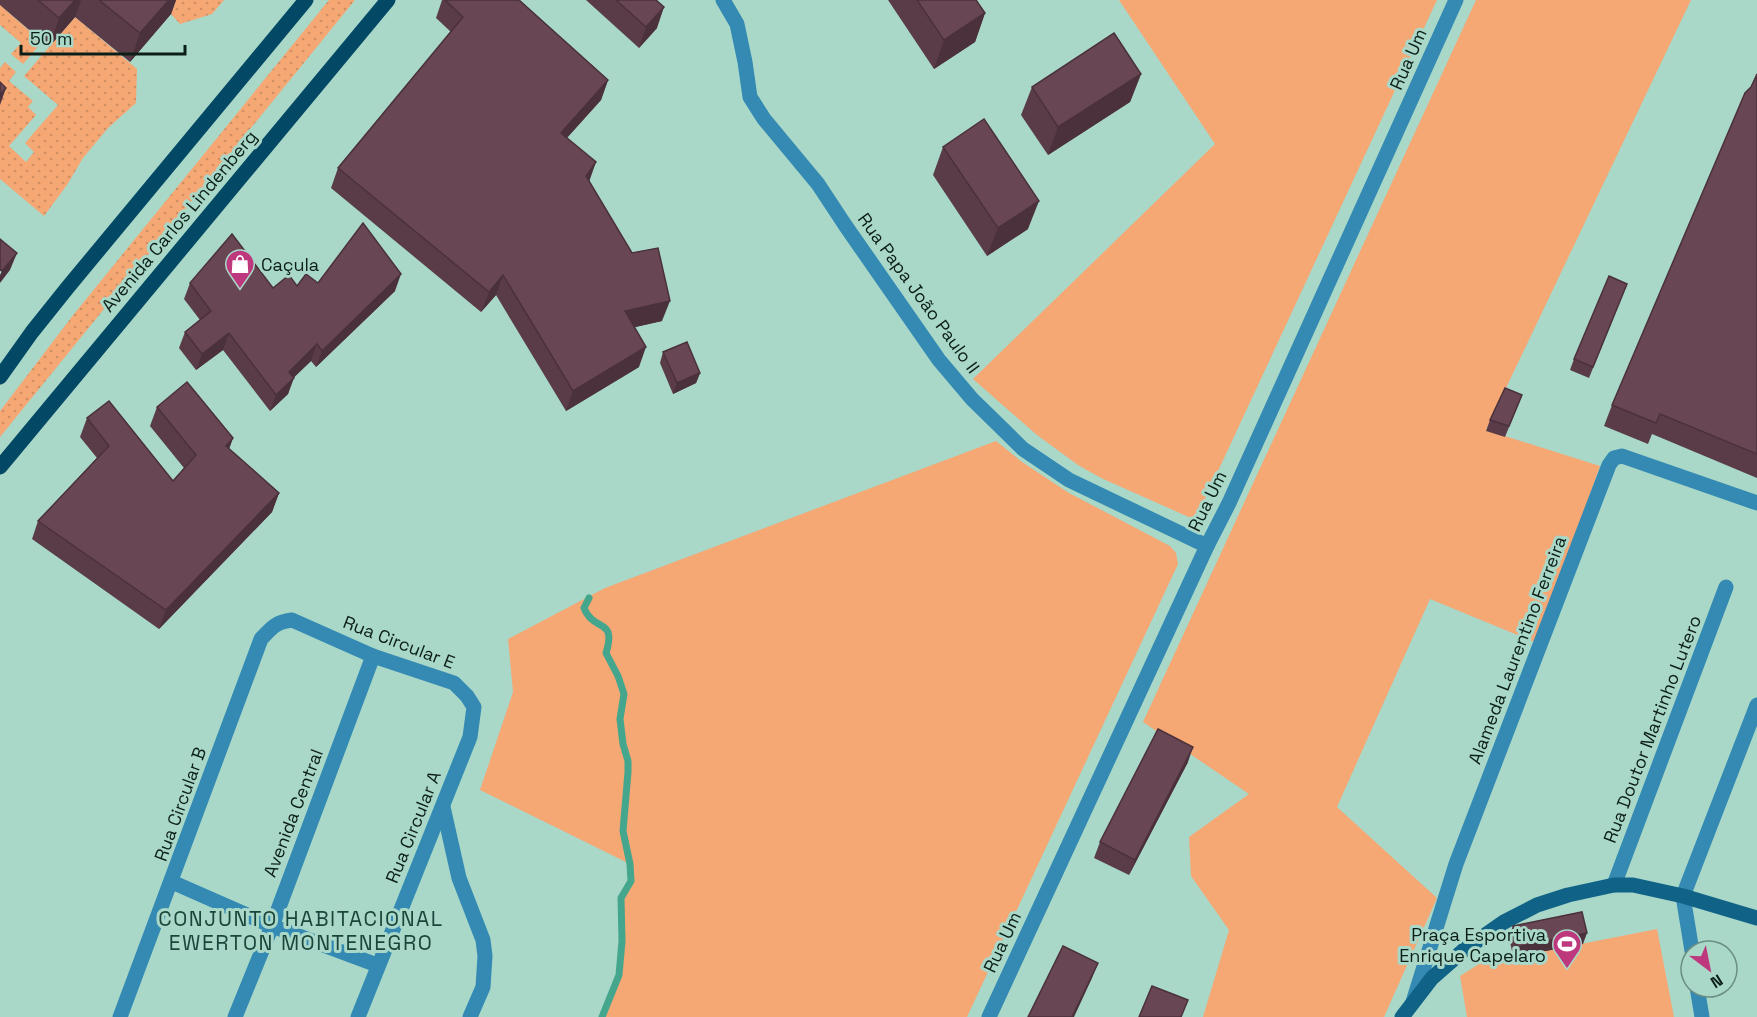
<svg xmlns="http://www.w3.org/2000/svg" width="1757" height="1017" viewBox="0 0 1757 1017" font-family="'Space Grotesk',sans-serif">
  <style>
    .grass { fill: #f5a774 }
    .garden { fill: url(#garden-dots) }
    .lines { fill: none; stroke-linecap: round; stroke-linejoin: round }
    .stream { stroke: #44a68c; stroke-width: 7 }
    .street { stroke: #348ab2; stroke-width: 15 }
    .secondary { stroke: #106387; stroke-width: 15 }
    .primary { stroke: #034864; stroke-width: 15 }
    .wall { fill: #5a3c48 }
    .shaded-wall { fill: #4a313b }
    .building { fill: #694654; stroke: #4a313b; stroke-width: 1.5 }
    .labels { text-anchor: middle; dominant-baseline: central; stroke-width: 6; stroke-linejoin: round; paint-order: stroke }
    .street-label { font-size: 18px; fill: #0c1e18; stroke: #a9d8c9 }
    .poi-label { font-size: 18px; fill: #0c1e18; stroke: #a9d8c9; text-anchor: start }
    .quarter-label { font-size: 21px; letter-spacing: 1.5px; fill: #1a453a; stroke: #a9d8c9 }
  </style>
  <defs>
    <pattern id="garden-dots" width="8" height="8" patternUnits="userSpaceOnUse" patternTransform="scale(1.5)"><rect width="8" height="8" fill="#f5a774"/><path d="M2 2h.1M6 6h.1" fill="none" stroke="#d18f64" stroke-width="1.8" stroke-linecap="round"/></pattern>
  </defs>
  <rect width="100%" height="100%" fill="#a9d8c9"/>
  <g class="grass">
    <polygon points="1119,0 1437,0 1199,512 1197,515 1191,518 1101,478 1078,465 1037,435 973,379 1215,144"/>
    <polygon points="1476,0 1691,0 1486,430 1600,466 1537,643 1430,599 1337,807 1437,898 1384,1017 1203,1017 1229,930 1191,876 1189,837 1249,794 1143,722"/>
    <polygon points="996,441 1022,462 1069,493 1170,546 1176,553 1178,564 967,1017 602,1017 619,975 622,941 621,898 631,881 630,864 480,790 513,692 508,639 605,588"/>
    <polygon points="1657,929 1674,1017 1467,1017 1460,976 1479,964"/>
  </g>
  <g class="garden">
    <polygon points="170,0 224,0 212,14 180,24 169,12 175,5"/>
    <polygon points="329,0 355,0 0,437 0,411 74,314"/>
    <polygon points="0,5 42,42 23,64 11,54 21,43 0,25"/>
    <polygon points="75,17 137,69 136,103 108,128 83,158 67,185 44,216 0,179 0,68 5,62 16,72 9,81 33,101 28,107 36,115 9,146 26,162 34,152 25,143 58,105 24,76"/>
  </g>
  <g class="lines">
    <path class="stream" d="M589,598L584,608C594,633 617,617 606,653L618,676L624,694L620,719L623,744L628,761V772L623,831L630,864L631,881L621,898L622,941L619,975L602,1017"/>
    <g class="street">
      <polyline points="723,0 737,24 745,62 750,97 764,119 818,184 845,225 939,360 972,399 1023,449 1069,480 1207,546"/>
      <polyline points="443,807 459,878 483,940 485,956 483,987 470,1017"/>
      <polyline points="172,882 272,926 377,965"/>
      <polyline points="1614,885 1726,587"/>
      <polyline points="1692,951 1683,896 1757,705"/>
      <polyline points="1697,987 1702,1017"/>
      <polyline points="1413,1002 1456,864 1609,465 1614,458 1622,456 1757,503"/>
      <path d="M120,1017L261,639C272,627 276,622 292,620L373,656L454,683L467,696L474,707L470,737L358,1017"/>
      <polyline points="235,1017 272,926 373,656"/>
      <polyline points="989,1017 1207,546 1229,503 1456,0"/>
    </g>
    <polyline class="secondary" points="1402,1017 1432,978 1464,950 1504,922 1537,905 1568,895 1614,885 1633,885 1683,896 1757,918"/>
    <g class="primary">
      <polyline points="0,377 32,332 68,287 306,0"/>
      <polyline points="0,467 388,0"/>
    </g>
  </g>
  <g class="wall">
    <polygon points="0,0 176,0 171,14 130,62 75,17 49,47 0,5"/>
    <polygon points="442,0 519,0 608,80 601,100 567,138 662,321 635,327 639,367 566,411 496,295 481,312 331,188 338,168 451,32 436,18"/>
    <polygon points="586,0 656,0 657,28 639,48"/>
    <polygon points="888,0 976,0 985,13 975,42 934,69"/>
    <polygon points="1141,74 1130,102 1048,155 1021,115 1032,87"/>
    <polygon points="1757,74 1757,478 1652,434 1648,444 1604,426 1612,405"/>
    <polygon points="943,147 1028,229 987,256 933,175"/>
    <polygon points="190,283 273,288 297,286 318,283 395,291 316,367 311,361 293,378 288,394 270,411 223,350 196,370 179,348 185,332 200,320 184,299"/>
    <polygon points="1627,284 1589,378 1570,370 1574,359"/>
    <polygon points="663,352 700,373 696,383 673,394 660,363"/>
    <polygon points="1522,395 1505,437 1486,431 1490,420"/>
    <polygon points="157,407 233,438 229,449 279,493 272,512 159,629 32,539 38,521 97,458 80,437 87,418 173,481 184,468 150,426"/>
    <polygon points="1188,762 1129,875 1094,858 1100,842"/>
    <polygon points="1513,926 1583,944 1513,957 1509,936"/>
  </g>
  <g class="shaded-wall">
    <polygon points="75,0 81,0 75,17 49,47 59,18"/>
    <polygon points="169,0 176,0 171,14 130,62 140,33"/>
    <polygon points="664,7 657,28 639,48 646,27"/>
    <polygon points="985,13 975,42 934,69 944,40"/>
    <polygon points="1141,74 1130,102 1048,155 1058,127"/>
    <polygon points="608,80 601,100 553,153 561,133"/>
    <polygon points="6,88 0,105 0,95"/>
    <polygon points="596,162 589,182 586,176"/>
    <polygon points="1039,201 1028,229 987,256 998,228"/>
    <polygon points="17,253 10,270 0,283 0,275 2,271"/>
    <polygon points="401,274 395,291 316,367 322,351"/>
    <polygon points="503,275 496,295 481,312 489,292"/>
    <polygon points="670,301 662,321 618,331 625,311"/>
    <polygon points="229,333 223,350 196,370 202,354"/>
    <polygon points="317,344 311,361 283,388 289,372"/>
    <polygon points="646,347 639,367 566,411 573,391"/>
    <polygon points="700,373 696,383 673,394 677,383"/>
    <polygon points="294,378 288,394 270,411 276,395"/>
    <polygon points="233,438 226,457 226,446"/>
    <polygon points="279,493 272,512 159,629 166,610"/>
    <polygon points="1193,747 1188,762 1129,875 1135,860"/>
    <polygon points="1587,933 1583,944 1513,957 1517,947"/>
    <polygon points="1098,963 1092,978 1074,1017 1072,1017"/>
  </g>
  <g class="building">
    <polygon points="38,0 75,0 59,18"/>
    <polygon points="99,0 169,0 140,33"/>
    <polygon points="445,0 519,0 608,80 561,133 596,162 586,176 632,253 658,248 670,301 625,311 646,347 573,391 503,275 489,292 338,168 463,17"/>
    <polygon points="616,0 656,0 664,7 646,27"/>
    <polygon points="917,0 976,0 985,13 944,40"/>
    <polygon points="1114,33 1141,74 1058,127 1032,87"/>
    <polygon points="1757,74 1757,454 1660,414 1656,423 1612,405 1745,93 1751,87"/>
    <polygon points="0,82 6,88 0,95"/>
    <polygon points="984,119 1039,201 998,228 943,147"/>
    <polygon points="363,223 401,274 322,351 317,344 289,372 294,378 276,395 229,333 202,354 185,332 211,311 190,283 232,234 273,288 289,275 297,286 306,274 318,283"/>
    <polygon points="0,239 17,253 2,271 0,270"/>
    <polygon points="1609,276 1627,284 1593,367 1574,359"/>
    <polygon points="687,342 700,373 677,383 663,352"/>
    <polygon points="187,382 233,438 226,446 279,493 166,610 38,521 109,446 87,418 109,401 173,481 196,455 157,407"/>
    <polygon points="1505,388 1522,395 1509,426 1490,420"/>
    <polygon points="1158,729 1193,747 1135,860 1100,842"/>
    <polygon points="1582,912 1587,933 1517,947 1513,926"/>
    <polygon points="1063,946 1098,963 1072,1017 1028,1017"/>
    <polygon points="1152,986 1188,1000 1181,1017 1139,1017"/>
  </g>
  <defs>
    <g id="shop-pin" transform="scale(1.5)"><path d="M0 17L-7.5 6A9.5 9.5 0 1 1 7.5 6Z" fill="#bd387d" stroke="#a9d8c9"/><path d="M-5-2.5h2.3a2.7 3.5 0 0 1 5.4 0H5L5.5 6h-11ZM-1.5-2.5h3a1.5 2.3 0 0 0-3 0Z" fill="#fff"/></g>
    <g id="stadium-pin" transform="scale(1.5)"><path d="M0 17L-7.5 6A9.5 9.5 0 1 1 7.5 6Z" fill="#bd387d" stroke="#a9d8c9"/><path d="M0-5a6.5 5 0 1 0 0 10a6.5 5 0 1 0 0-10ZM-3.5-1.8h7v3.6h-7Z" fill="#fff"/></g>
  </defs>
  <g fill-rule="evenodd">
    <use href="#shop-pin" x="240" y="264"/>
    <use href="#stadium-pin" x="1567" y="944"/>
  </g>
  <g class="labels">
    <g class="street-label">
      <text transform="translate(1408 59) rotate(-66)">Rua Um</text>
      <text transform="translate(179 221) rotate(-50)">Avenida Carlos Lindenberg</text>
      <text transform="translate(919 293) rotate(54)">Rua Papa João Paulo II</text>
      <text transform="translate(1207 501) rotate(-64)">Rua Um</text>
      <text transform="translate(399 642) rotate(21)">Rua Circular E</text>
      <text transform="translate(1517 650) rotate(-69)">Alameda Laurentino Ferreira</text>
      <text transform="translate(1652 729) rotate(-69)">Rua Doutor Martinho Lutero</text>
      <text transform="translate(180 804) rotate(-70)">Rua Circular B</text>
      <text transform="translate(293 813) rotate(-69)">Avenida Central</text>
      <text transform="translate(413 827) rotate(-68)">Rua Circular A</text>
      <text transform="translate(1002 942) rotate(-65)">Rua Um</text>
    </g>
    <g class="poi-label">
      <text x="261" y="264">Caçula</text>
      <text x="1546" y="934" text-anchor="end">Praça Esportiva<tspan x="1546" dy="21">Enrique Capelaro</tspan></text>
    </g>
    <g class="quarter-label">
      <text x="301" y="918">CONJUNTO HABITACIONAL<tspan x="301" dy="24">EWERTON MONTENEGRO</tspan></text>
    </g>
  </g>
  <g transform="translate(1709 969) rotate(148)"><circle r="28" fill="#a9d8c9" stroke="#6a8e82" stroke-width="1.5"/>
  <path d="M0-4.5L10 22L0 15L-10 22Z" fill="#bd387d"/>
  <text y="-9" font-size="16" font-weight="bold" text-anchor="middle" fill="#0c1e18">N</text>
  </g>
  <path d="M21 45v9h164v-9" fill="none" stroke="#0c1e18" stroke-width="3"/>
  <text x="30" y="45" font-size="18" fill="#0c1e18" stroke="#a9d8c9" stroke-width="4.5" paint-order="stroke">50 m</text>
</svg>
